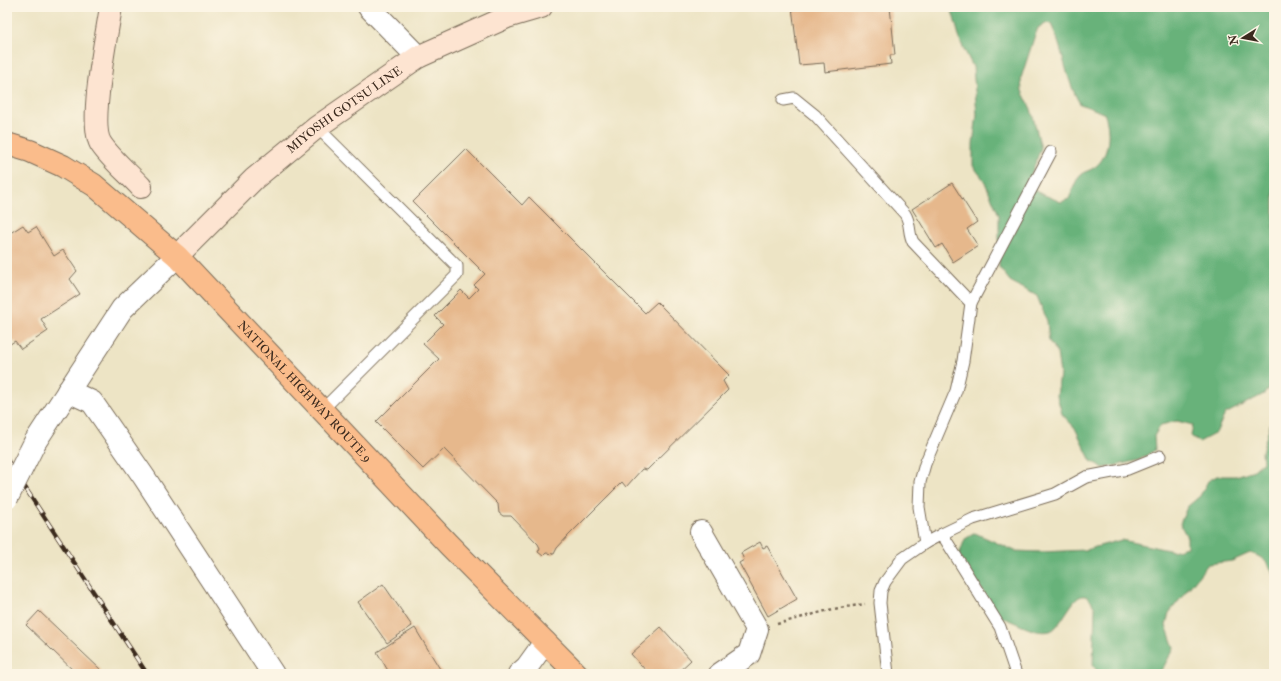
<svg xmlns="http://www.w3.org/2000/svg" width="1281" height="681" viewBox="0 0 1281 681" font-family="'IM FELL Double Pica',serif">
  <style>
    .forest { fill: #68b27a; stroke: #526e4c; fill-rule: evenodd }
    .building { fill: #e6b88c }
    .lines { fill: none; stroke-linecap: round; stroke-linejoin: round }
    .service-casing { stroke: #796b58; stroke-width: 13 }
    .minor-casing { stroke: #796b58; stroke-width: 24 }
    .tertiary-casing { stroke: #796b58; stroke-width: 24 }
    .secondary-casing { stroke: #796b58; stroke-width: 24 }
    .trunk-casing { stroke: #796b58; stroke-width: 24 }
    .path { stroke: #796b58; stroke-width: 2.5; stroke-dasharray: 3 3; stroke-linecap: butt }
    .service { stroke: #fff; stroke-width: 11 }
    .minor { stroke: #fff; stroke-width: 22 }
    .tertiary { stroke: #fff; stroke-width: 22 }
    .secondary { stroke: #fde4d1; stroke-width: 22 }
    .trunk { stroke: #fabc8b; stroke-width: 22 }
    .rail-casing { stroke: #3b2a1e; stroke-width: 4.5 }
    .rail { stroke: #fcf5e5; stroke-width: 3; stroke-dasharray: 9; stroke-linecap: butt }
    .tertiary-bridge-casing { stroke: #796b58; stroke-width: 24; stroke-linecap: butt }
    .tertiary-bridge { stroke: #fff; stroke-width: 22 }
    .labels { text-anchor: middle; dominant-baseline: central; stroke-width: 3; stroke-linejoin: round; paint-order: stroke }
    .street-label { font-size: 12px; fill: #3b2a1e; stroke: #fcf5e5 }
  </style>
  <rect width="100%" height="100%" fill="#fcf5e5"/>
  <filter id="ink" filterUnits="userSpaceOnUse"><feTurbulence type="fractalNoise" baseFrequency=".025" numOctaves="2"/><feDisplacementMap in="SourceGraphic" scale="8" xChannelSelector="R" yChannelSelector="G"/><feConvolveMatrix kernelMatrix="1 2 1 2 8 2 1 2 1" color-interpolation-filters="sRGB"/></filter>
  <filter id="wash" filterUnits="userSpaceOnUse"><feTurbulence type="fractalNoise" baseFrequency=".012" numOctaves="4" result="noise"/><feDisplacementMap in="SourceGraphic" scale="16" xChannelSelector="R" yChannelSelector="G"/><feGaussianBlur stdDeviation="0.9" result="paint"/><feColorMatrix in="noise" values="0 0 0 0 0 0 0 0 0 0 0 0 0 0 0 0 0 1.4 0 .05"/><feComposite in="paint" operator="in"/></filter>
  <g filter="url(#wash)">
    <rect width="100%" height="100%" fill="#ede4c5"/>
    <g class="forest">
      <path d="M951,7H1274V383L1264,394L1225,414L1216,433L1199,442L1191,436L1193,425L1177,421L1161,425L1154,436L1155,450L1139,460L1104,468L1091,461L1075,428L1062,414L1057,396L1060,374L1057,353L1049,341L1047,321L1037,296L1010,281L999,267V215L984,180L973,166V144L977,115L973,67L961,43ZM1045,23L1051,24C1064,50 1065,79 1080,104L1104,113C1111,129 1110,156 1095,167C1090,171 1084,171 1079,176C1075,182 1072,192 1069,199L1061,202L1035,191L1029,180L1041,148L1031,109L1022,91L1021,78L1034,38L1038,28Z"/>
      <path d="M1274,418V575C1268,562 1263,557 1250,553L1232,561L1208,564L1169,613L1166,625L1174,648L1163,668L1156,674H1099L1093,665L1095,609C1079,571 1065,627 1050,631C1033,635 1016,621 1000,617L959,555L965,539L975,533L1015,551L1041,552L1085,550L1121,540L1173,551L1187,547V537L1180,524L1187,507L1200,496L1208,481L1217,476H1236L1254,470L1263,462L1262,452L1271,421Z"/>
    </g>
    <g id="blocks">
      <g class="building">
        <polygon points="792,7 890,7 895,55 890,55 891,64 825,72 824,63 799,65"/>
        <polygon points="466,149 522,205 529,197 645,313 657,302 729,375 723,381 728,390 647,470 642,469 626,487 622,482 568,536 557,548 554,554 546,553 543,556 538,552 540,548 538,544 511,516 503,516 499,513 498,504 444,449 423,469 376,422 439,359 423,344 443,324 435,316 461,290 469,298 478,289 474,285 485,274 413,202"/>
        <polygon points="952,183 977,222 967,229 978,246 953,262 942,244 936,248 912,209"/>
        <polygon points="23,225 28,232 36,227 54,256 63,250 77,271 70,279 80,294 41,319 48,331 21,349 15,341 7,346 7,235"/>
        <polygon points="760,542 763,548 767,546 797,599 768,616 739,563 744,560 741,553"/>
        <polygon points="383,584 412,626 387,643 358,602"/>
        <polygon points="39,611 101,670 98,674 77,674 26,625"/>
        <polygon points="661,627 691,660 676,674 649,674 631,654"/>
        <polygon points="415,628 443,674 390,674 377,652"/>
      </g>
    </g>
  </g>
  <g filter="url(#ink)">
    <use href="#blocks" fill-opacity="0" stroke="#796b58" stroke-width="1"/>
    <g class="lines">
      <g class="service-casing">
        <g id="service">
          <path d="M783,100L794,98L815,115L905,214C911,223 908,233 913,242L971,303"/>
          <polyline points="317,127 457,266 457,275 322,410"/>
          <polyline points="942,534 1000,627 1016,674"/>
          <polyline points="925,543 919,507 920,482 925,464 956,391 963,361 971,303 1051,152"/>
          <polyline points="888,674 880,603 881,591 885,582 902,559 925,543 942,534 973,519 1055,494 1086,477 1128,469 1160,456"/>
        </g>
      </g>
      <g class="minor-casing">
        <g id="minor">
          <polyline points="68,391 92,402 144,477 273,674"/>
          <polyline points="701,532 757,629 749,654 720,674"/>
          <polyline points="519,674 527,667 545,642"/>
        </g>
      </g>
      <g class="tertiary-casing">
        <g id="tertiary">
          <polyline points="369,7 418,57"/>
          <polyline points="35,442 122,309 177,256"/>
        </g>
      </g>
      <g class="secondary-casing">
        <g id="secondary">
          <path d="M111,7C107,33 88,125 101,144C111,159 128,173 141,187"/>
          <path id="s1" d="M177,256L254,179L317,127L418,57L507,17L541,7"/>
        </g>
      </g>
      <g class="trunk-casing">
        <g id="trunk">
          <path id="s2" d="M7,144L30,151L63,166L94,185L177,256L448,544L577,674"/>
        </g>
      </g>
      <polyline class="path" points="777,624 833,609 865,604"/>
      <use href="#service" class="service"/>
      <use href="#minor" class="minor"/>
      <use href="#tertiary" class="tertiary"/>
      <use href="#secondary" class="secondary"/>
      <use href="#trunk" class="trunk"/>
      <g class="rail-casing">
        <polyline id="rail" points="7,460 147,674"/>
      </g>
      <use href="#rail" class="rail"/>
      <g class="tertiary-bridge-casing">
        <polyline id="tertiary-bridge" points="7,498 35,442"/>
      </g>
      <use href="#tertiary-bridge" class="tertiary-bridge"/>
    </g>
  </g>
  <g class="labels">
    <g class="street-label">
      <text stroke="none"><textPath href="#s1" startOffset="223">MIYOSHI GOTSU LINE</textPath></text>
      <text stroke="none"><textPath href="#s2" startOffset="392">NATIONAL HIGHWAY ROUTE 9</textPath></text>
    </g>
  </g>
  <rect width="1281" height="681" fill="none" stroke="#fcf5e5" stroke-width="24"/>
  <g transform="translate(1243 38) rotate(259)" stroke="#fcf5e5" stroke-width="3" paint-order="stroke">
  <path d="M0-3L7 15L0 10L-7 15Z" fill="#3b2a1e"/>
  <text y="-6" font-size="11" font-weight="bold" text-anchor="middle" fill="#3b2a1e">N</text>
  </g>
</svg>
